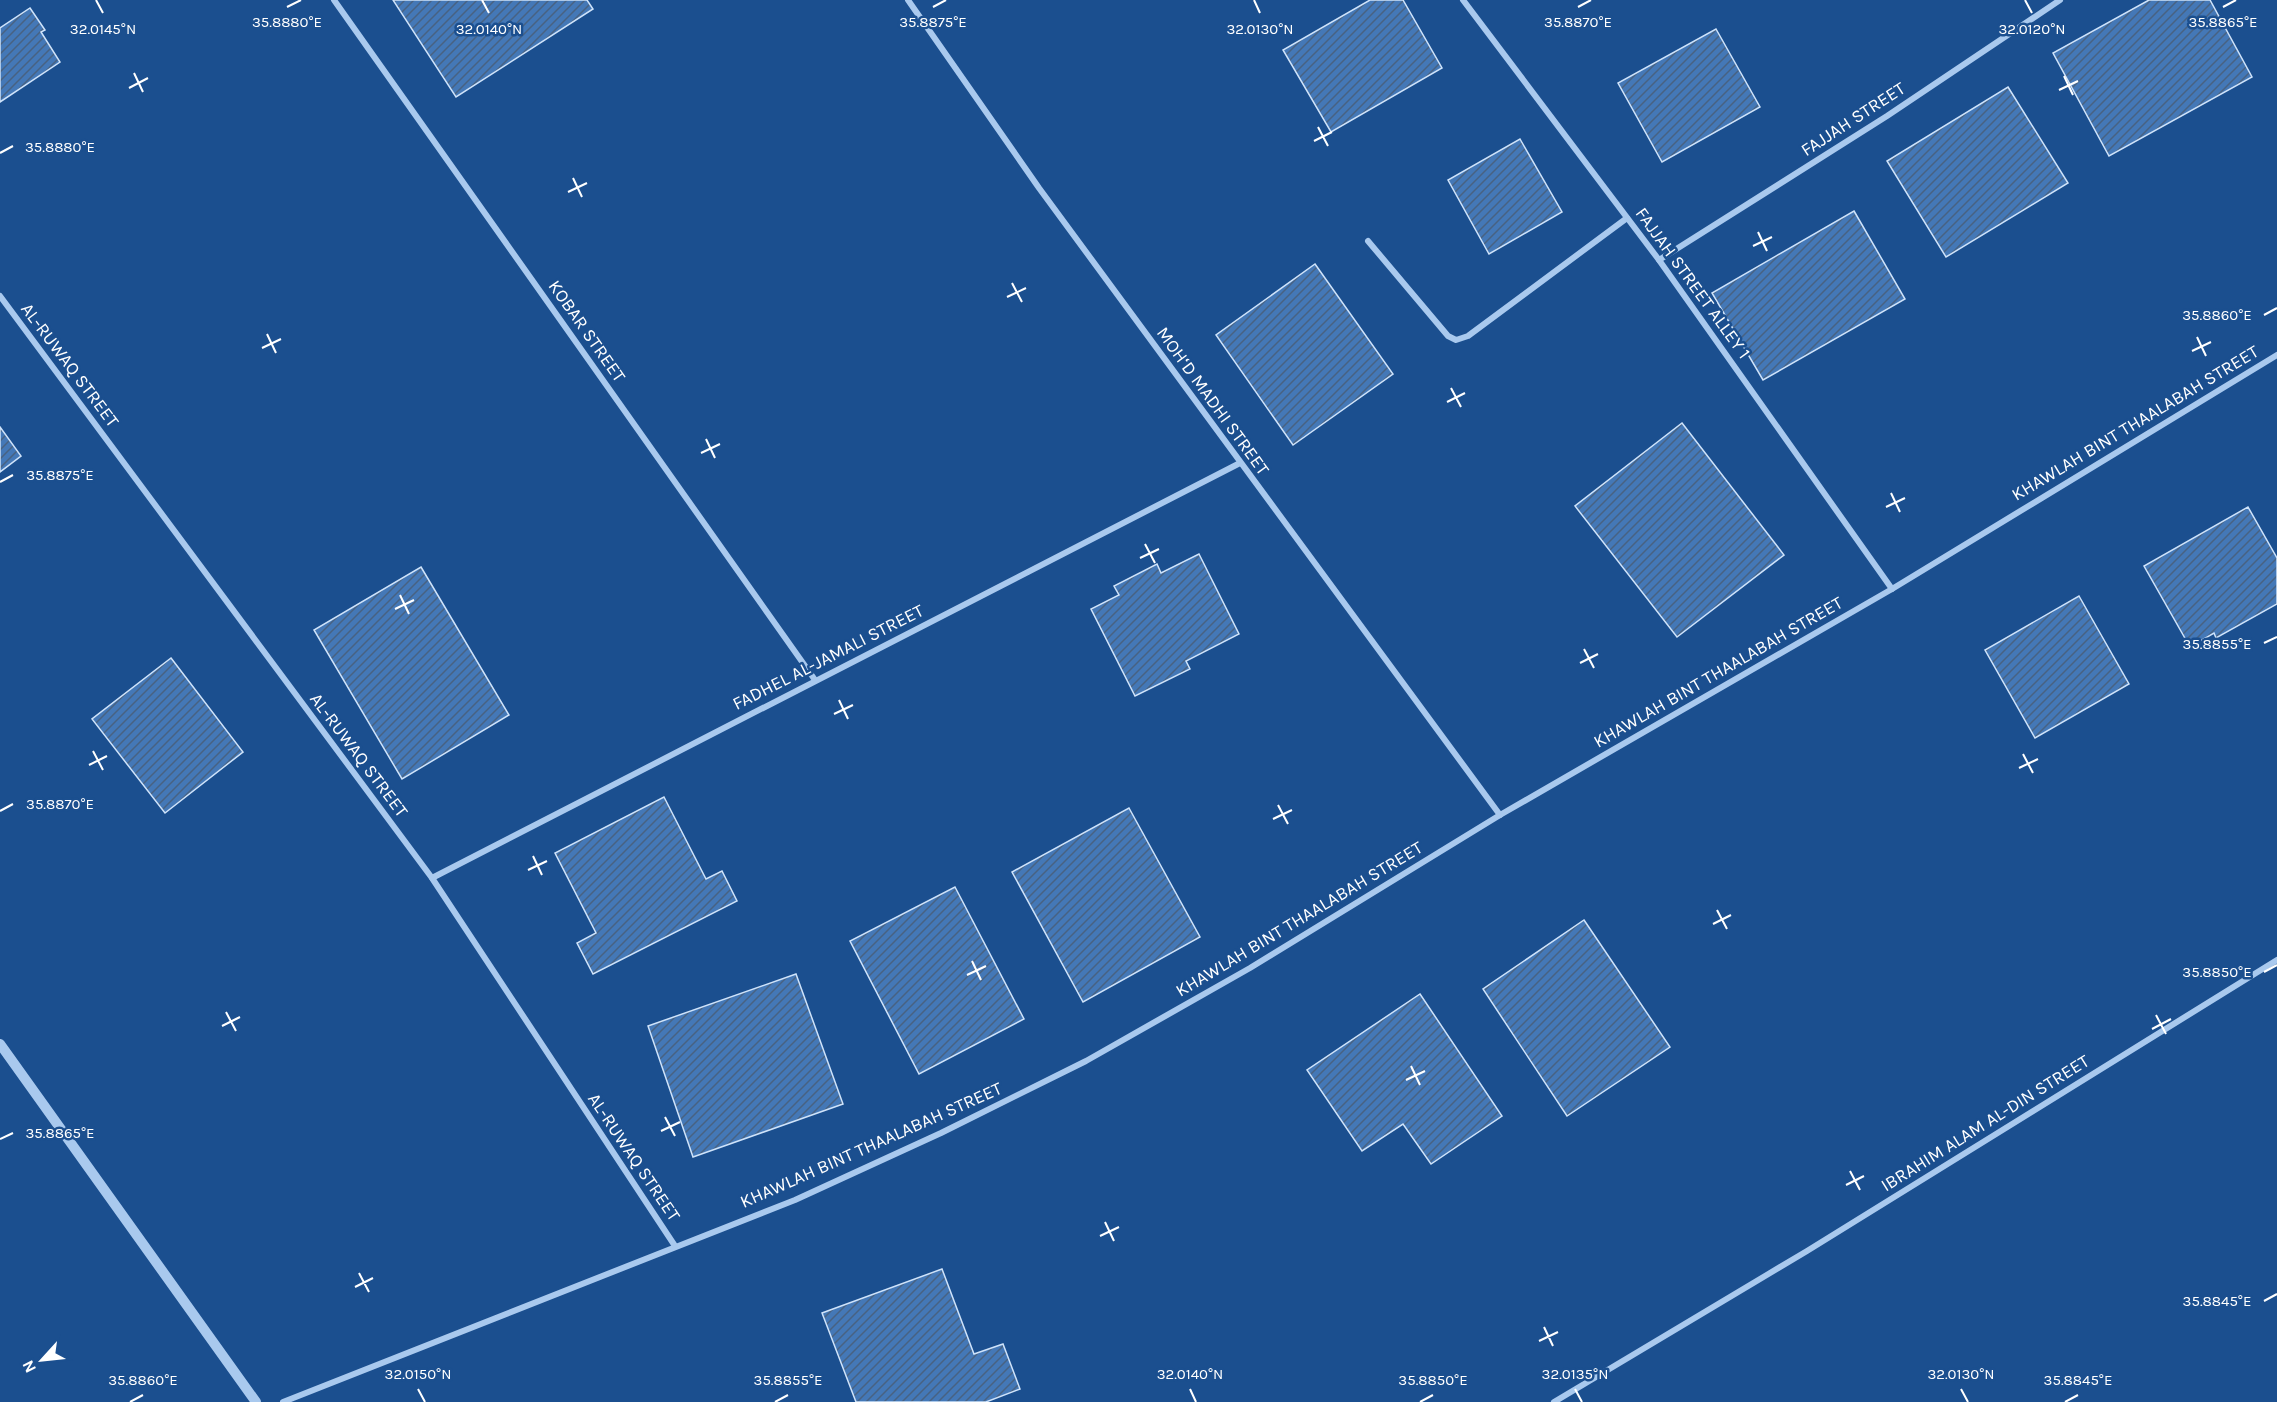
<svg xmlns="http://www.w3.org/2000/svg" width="2277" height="1402" viewBox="0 0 2277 1402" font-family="Karla,sans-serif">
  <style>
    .building { fill: url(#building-hatch); stroke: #cfe3fa; stroke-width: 1.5 }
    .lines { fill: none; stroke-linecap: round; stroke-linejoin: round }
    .minor { stroke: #a9c9ee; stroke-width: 6 }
    .tertiary { stroke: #a9c9ee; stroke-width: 10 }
    .ticks { fill: none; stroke: #fff; stroke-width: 2 }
    .labels { text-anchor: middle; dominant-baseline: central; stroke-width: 5; stroke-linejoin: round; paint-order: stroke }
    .street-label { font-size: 18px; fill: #fff; stroke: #1b4f8f }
    .ticks-label { font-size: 15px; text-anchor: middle; fill: #fff; stroke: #1b4f8f; stroke-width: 5; stroke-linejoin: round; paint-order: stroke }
  </style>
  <defs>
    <pattern id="building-hatch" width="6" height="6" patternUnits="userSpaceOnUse" patternTransform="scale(1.5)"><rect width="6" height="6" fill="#4478b7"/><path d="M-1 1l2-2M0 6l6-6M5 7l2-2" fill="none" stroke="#486282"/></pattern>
  </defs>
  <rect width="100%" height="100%" fill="#1b4f8f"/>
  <g class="building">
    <polygon points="393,0 587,0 593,9 456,97"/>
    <polygon points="1370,0 1403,0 1442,68 1331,132 1283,50"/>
    <polygon points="2149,0 2210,0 2252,77 2109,156 2053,53"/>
    <polygon points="30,8 45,30 41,32 60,62 0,102 0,28"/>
    <polygon points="1716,29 1760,107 1662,162 1618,83"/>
    <polygon points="2008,87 2068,183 1946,257 1887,161"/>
    <polygon points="1520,139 1562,212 1489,254 1448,180"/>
    <polygon points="1854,211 1905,299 1763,380 1712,293"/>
    <polygon points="1315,264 1393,374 1293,445 1216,335"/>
    <polygon points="1682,423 1784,555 1677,637 1575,506"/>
    <polygon points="0,427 21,456 0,472"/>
    <polygon points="2248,507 2277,558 2277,604 2216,638 2214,633 2190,647 2144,566"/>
    <polygon points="1199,554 1239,634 1186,661 1190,669 1135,696 1091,609 1119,595 1114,586 1157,564 1161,573"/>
    <polygon points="421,567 509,715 402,779 314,630"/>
    <polygon points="2079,596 2129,684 2035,738 1985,650"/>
    <polygon points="171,658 243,752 165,813 92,719"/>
    <polygon points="664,797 706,879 722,871 737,901 593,974 577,943 596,933 555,853"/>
    <polygon points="1129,808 1200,937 1083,1002 1012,872"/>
    <polygon points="955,887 1024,1019 919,1074 850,941"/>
    <polygon points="1584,920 1670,1047 1567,1116 1483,989"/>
    <polygon points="796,974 843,1104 693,1157 648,1026"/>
    <polygon points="1420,994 1502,1116 1431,1164 1403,1124 1362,1151 1307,1070"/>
    <polygon points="942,1269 974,1354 1003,1344 1020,1389 986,1402 856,1402 822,1313"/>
  </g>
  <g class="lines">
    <g class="minor">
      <polyline points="334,0 815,680"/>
      <polyline points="908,0 1039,188 1500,815"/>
      <polyline points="1463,0 1659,260 1892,589"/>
      <polyline points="1368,241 1448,336 1456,340 1468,336 1627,218"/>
      <polyline points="1659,260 1887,116 2060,0"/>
      <polyline points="0,296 432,878 675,1246"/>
      <polyline points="432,878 1240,463"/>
      <polyline points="283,1402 795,1200 941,1133 1086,1061 1250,968 1500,815 1892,589 2277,355"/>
      <polyline points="1554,1402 1807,1251 2277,960"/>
    </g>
    <polyline class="tertiary" points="0,1044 256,1402"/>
  </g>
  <path class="ticks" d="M96,0L103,13M482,0L489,13M1254,0L1260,13M2025,0L2032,13M287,7L301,0M933,7L946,0M1578,7L1591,0M2223,7L2236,0M134,73L143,92M2064,76L2073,95M129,88L148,78M2059,90L2078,81M1318,127L1328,146M1314,141L1332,132M0,153L13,146M573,178L582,197M568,192L587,183M1758,232L1767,251M1753,246L1772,237M1012,283L1022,302M1007,297L1026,288M2264,315L2277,308M267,334L276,353M2197,337L2206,356M262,348L281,339M2192,351L2211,342M1451,388L1461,407M1447,402L1465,393M706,439L715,458M701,453L720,444M0,482L13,475M1891,493L1900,512M1886,507L1905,498M1145,544L1155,563M1140,558L1159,549M400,595L409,614M395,609L414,600M2264,643L2277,637M1584,649L1594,668M1580,663L1598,654M839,700L848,719M834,714L853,705M93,751L103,770M2023,754L2033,773M89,765L107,756M2019,768L2038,759M1278,805L1288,824M0,811L13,804M1273,819L1292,810M533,856L542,875M528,870L547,861M1717,910L1727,929M1713,924L1731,915M972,961L981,980M2264,972L2277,965M967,975L986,966M226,1012L236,1031M2156,1015L2166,1034M222,1026L240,1017M2152,1029L2171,1019M1411,1066L1420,1085M1406,1080L1425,1071M665,1117L675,1136M661,1131L680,1122M0,1139L13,1133M1850,1171L1860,1190M1846,1185L1864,1176M1105,1222L1114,1241M1100,1236L1119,1227M359,1273L369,1292M355,1287L373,1278M2264,1301L2277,1294M1544,1327L1553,1346M1539,1341L1558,1332M418,1389L425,1402M1190,1389L1196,1402M1575,1389L1582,1402M1961,1389L1968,1402M130,1402L143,1395M775,1402L788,1395M1420,1402L1433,1395M2065,1402L2078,1395"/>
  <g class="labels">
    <g class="street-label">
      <text transform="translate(1853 119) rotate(-33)">FAJJAH STREET</text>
      <text transform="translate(1693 283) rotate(54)">FAJJAH STREET ALLEY 1</text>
      <text transform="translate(587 331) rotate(55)">KOBAR STREET</text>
      <text transform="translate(70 365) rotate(53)">AL-RUWAQ STREET</text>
      <text transform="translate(1213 401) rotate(54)">MOH‘D MADHI STREET</text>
      <text transform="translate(2135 423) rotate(-31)">KHAWLAH BINT THAALABAH STREET</text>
      <text transform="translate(828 657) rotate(-27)">FADHEL AL-JAMALI STREET</text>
      <text transform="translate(1718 672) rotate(-30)">KHAWLAH BINT THAALABAH STREET</text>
      <text transform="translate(359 755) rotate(53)">AL-RUWAQ STREET</text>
      <text transform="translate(1299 919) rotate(-31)">KHAWLAH BINT THAALABAH STREET</text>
      <text transform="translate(1985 1123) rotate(-32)">IBRAHIM ALAM AL-DIN STREET</text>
      <text transform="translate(871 1145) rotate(-24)">KHAWLAH BINT THAALABAH STREET</text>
      <text transform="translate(634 1157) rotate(56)">AL-RUWAQ STREET</text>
    </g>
  </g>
  <g class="ticks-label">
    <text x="933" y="27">35.8875°E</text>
    <text x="2223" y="27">35.8865°E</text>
    <text x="287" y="27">35.8880°E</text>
    <text x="1578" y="27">35.8870°E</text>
    <text x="103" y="34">32.0145°N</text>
    <text x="489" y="34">32.0140°N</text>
    <text x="1260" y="34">32.0130°N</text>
    <text x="2032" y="34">32.0120°N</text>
    <text x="60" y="152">35.8880°E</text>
    <text x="2217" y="320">35.8860°E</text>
    <text x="60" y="480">35.8875°E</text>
    <text x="2217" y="649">35.8855°E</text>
    <text x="60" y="809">35.8870°E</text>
    <text x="2217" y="977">35.8850°E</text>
    <text x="60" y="1138">35.8865°E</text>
    <text x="2217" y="1306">35.8845°E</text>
    <text x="418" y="1379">32.0150°N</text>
    <text x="1190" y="1379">32.0140°N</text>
    <text x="1575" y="1379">32.0135°N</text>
    <text x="1961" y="1379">32.0130°N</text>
    <text x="143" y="1385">35.8860°E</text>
    <text x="788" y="1385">35.8855°E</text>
    <text x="1433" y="1385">35.8850°E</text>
    <text x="2078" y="1385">35.8845°E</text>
  </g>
  <g transform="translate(42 1360) rotate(243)" stroke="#1b4f8f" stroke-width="4.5" paint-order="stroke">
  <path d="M0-4.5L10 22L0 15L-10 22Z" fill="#ffffff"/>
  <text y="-9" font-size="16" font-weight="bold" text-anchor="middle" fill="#ffffff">N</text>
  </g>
</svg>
